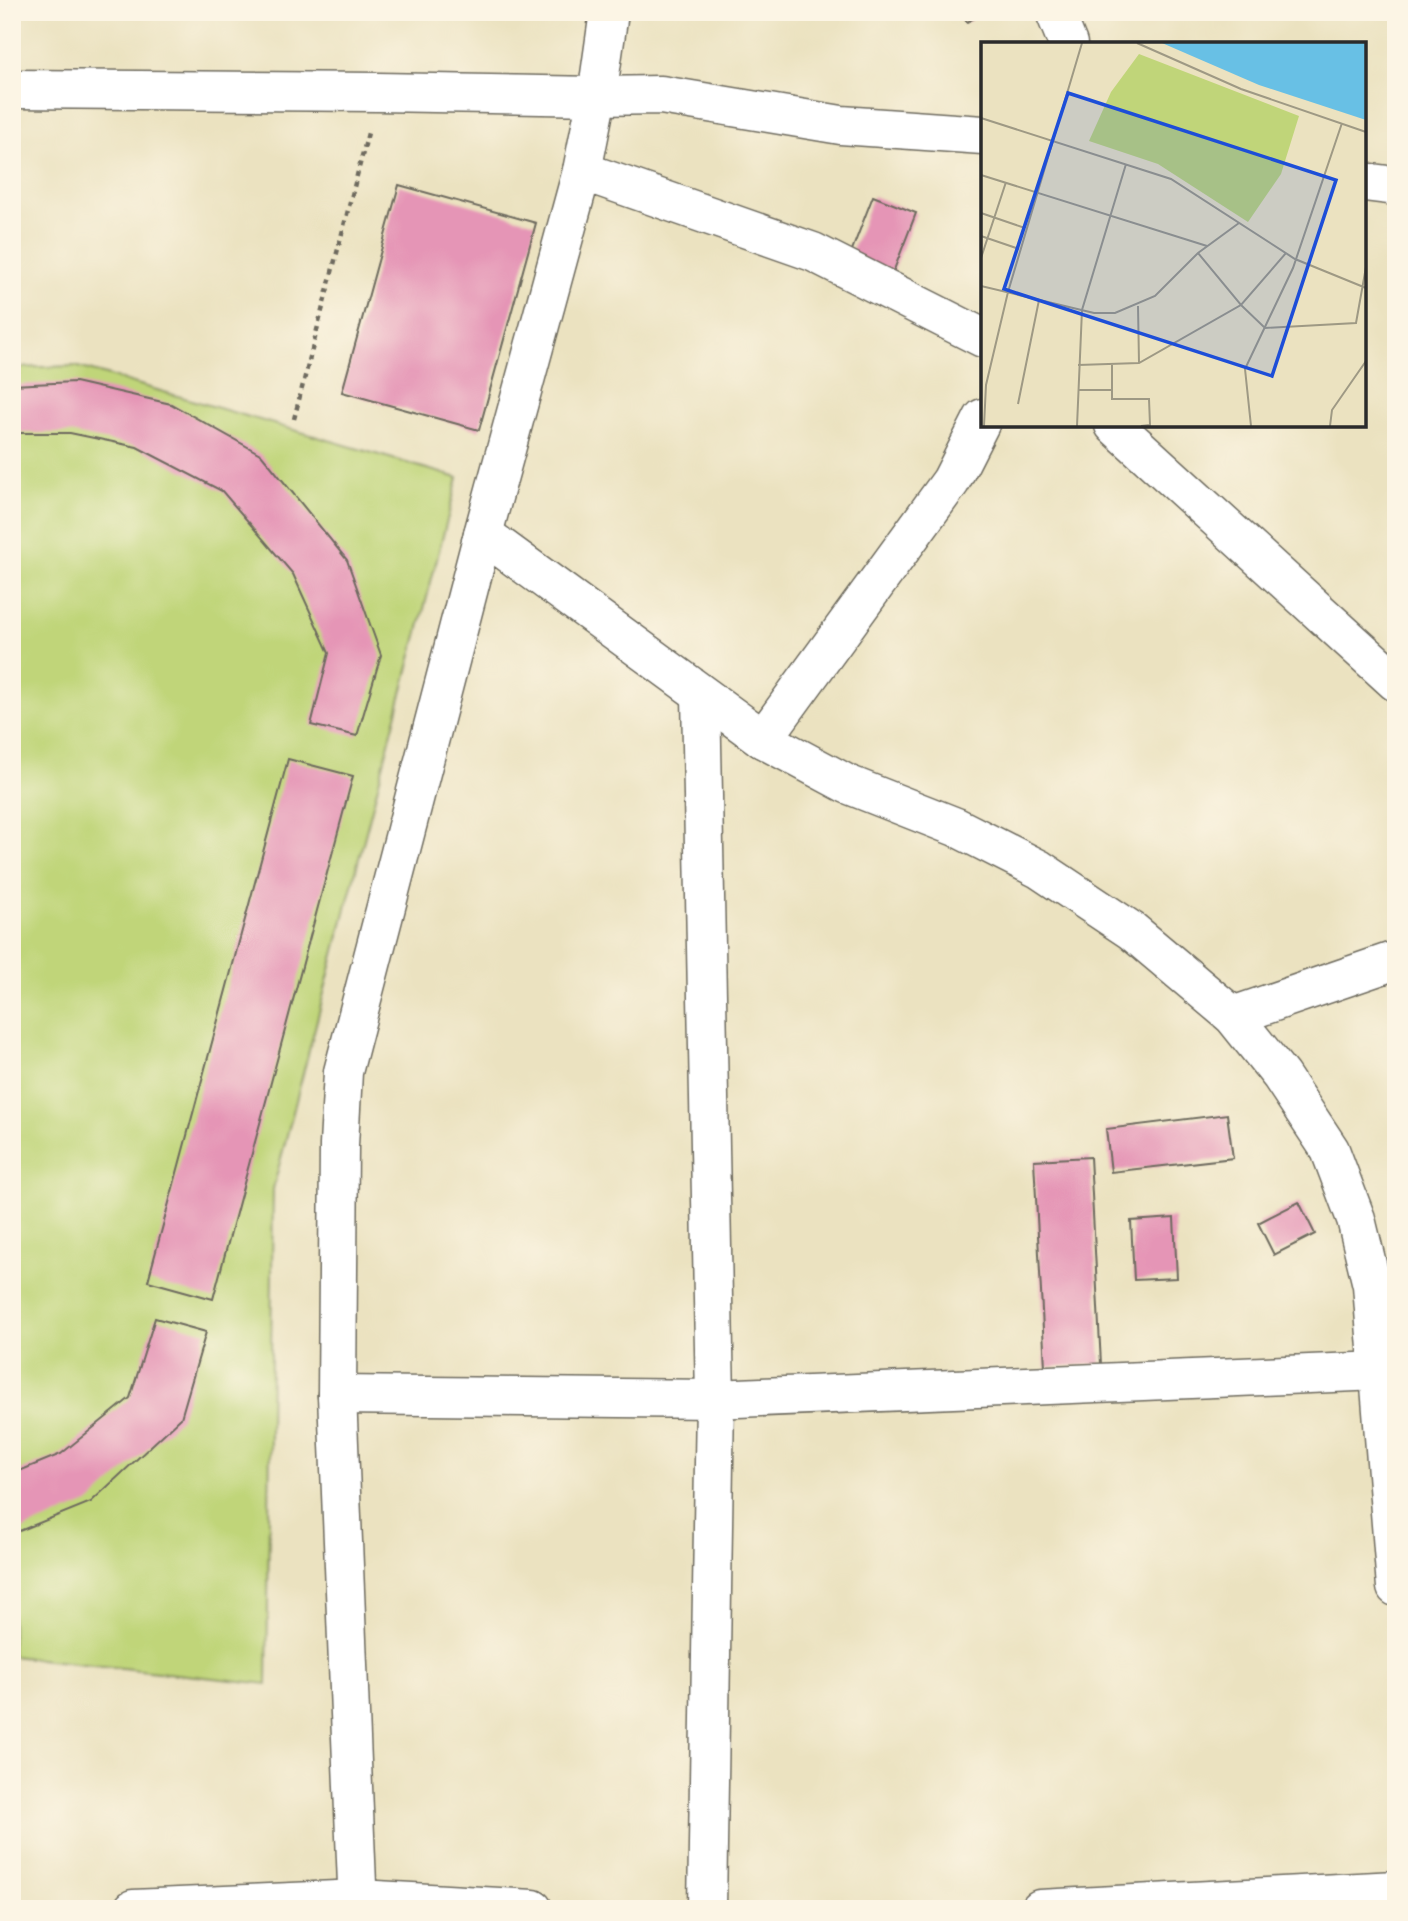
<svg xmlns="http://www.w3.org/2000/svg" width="1408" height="1921" viewBox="0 0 1408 1921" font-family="Itim,sans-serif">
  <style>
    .green { fill: #c0d579; stroke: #768052; stroke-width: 2 }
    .building { fill: #e595b6 }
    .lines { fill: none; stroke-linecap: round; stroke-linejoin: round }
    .minor-casing { stroke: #6e6b5f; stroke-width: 41 }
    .path { stroke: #6e6b5f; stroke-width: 4.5; stroke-dasharray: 5 5; stroke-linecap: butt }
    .minor { stroke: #fff; stroke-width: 38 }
    .inset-road { fill: none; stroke: #9e9984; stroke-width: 2 }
    .view { fill: #1d4ed8; fill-opacity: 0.15; stroke: #1d4ed8; stroke-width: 3.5 }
    .inset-edge { fill: none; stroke: #2b2b2b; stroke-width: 3.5 }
  </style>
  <rect width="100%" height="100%" fill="#fcf5e5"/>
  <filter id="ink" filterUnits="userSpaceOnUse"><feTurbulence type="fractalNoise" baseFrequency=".0143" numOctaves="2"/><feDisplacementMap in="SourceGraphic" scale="14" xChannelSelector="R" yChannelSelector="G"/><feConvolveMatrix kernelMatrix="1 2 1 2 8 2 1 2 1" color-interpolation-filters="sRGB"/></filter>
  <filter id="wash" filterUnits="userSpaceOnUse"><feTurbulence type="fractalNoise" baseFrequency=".00686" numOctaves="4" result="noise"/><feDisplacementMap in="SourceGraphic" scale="28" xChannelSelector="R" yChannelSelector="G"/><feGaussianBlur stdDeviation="1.57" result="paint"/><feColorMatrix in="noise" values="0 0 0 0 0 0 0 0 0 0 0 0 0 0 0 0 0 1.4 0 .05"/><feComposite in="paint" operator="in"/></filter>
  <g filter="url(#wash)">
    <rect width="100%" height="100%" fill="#ebe2c0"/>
    <polygon class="green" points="75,366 458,478 273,1189 267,1684 12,1656 12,368"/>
    <g id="blocks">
      <g class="building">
        <polygon points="961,12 986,12 967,22"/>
        <polygon points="399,185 536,223 479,430 342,392"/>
        <polygon points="873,196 916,213 892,275 849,258"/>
        <polygon points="75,382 171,404 262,455 347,560 381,655 357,736 311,725 329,653 293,574 222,491 137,447 70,433 12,433 12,385"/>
        <polygon points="288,759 353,776 213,1299 148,1281"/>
        <polygon points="1227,1114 1233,1158 1111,1172 1106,1129"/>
        <polygon points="1090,1157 1101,1364 1045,1367 1034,1160"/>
        <polygon points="1299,1202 1315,1234 1274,1255 1258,1223"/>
        <polygon points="1174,1218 1177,1278 1134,1280 1131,1221"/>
        <polygon points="155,1318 206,1332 181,1418 91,1502 12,1534 12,1474 61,1454 130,1398"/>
      </g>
    </g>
  </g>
  <g filter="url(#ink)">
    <use href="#blocks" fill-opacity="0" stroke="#6e6b5f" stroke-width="2"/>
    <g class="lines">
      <g class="minor-casing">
        <g id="minor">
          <polyline points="1055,12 1068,44"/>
          <polyline points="12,89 378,92 597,96 661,95 841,125 983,135"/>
          <polyline points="582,171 813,252 983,338"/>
          <polyline points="1364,182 1396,186"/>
          <polyline points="1114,425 1396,682"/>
          <polyline points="483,534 763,739 847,784 956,827 1039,869 1132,931 1233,1016 1281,1076 1330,1150 1356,1219 1372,1285 1396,1587"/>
          <polyline points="701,695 715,1399 707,1909"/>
          <polyline points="763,739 951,481 983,418"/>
          <polyline points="1233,1016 1396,960"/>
          <polyline points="337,1395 715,1399 1380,1371 1396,1367"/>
          <polyline points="133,1909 359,1899 533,1909"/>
          <polyline points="358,1909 337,1395 339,1145 343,1072 483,534 582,171 597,96 609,12"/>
          <polyline points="1040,1909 1396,1890"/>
        </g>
      </g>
      <polyline class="path" points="294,419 369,129"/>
      <use href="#minor" class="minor"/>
    </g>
  </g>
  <g transform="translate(981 42)">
    <rect width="385" height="385" fill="#ebe2c0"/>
    <path d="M158,12L318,74L300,132L267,180L177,122L108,99L130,50Z" fill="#c0d579"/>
    <path d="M181,1H385V78L278,43Z" fill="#68c0e5"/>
    <path class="inset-road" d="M156,1L260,47L385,90M0,76L190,137L314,217L385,246M0,133L226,204M0,171L44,186M0,194L38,207M217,211L260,263L305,211M0,216L25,140M0,244L113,271H134L174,254L217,211L258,181M157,264L158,321M131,322V357H168L169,383L160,384M97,323L158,321L260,263L284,286L375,281L385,225M97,348H131M37,362L58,258M3,384L5,343L27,250L101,1M96,384L101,268L145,122M270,384L264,327L312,226L361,81M349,384L351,368L385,319"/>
    <path class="view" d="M87,51L355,138L291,334L23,247Z"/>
    <rect width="385" height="385" class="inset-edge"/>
  </g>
  <rect width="1408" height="1921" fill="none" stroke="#fcf5e5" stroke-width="42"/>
</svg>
